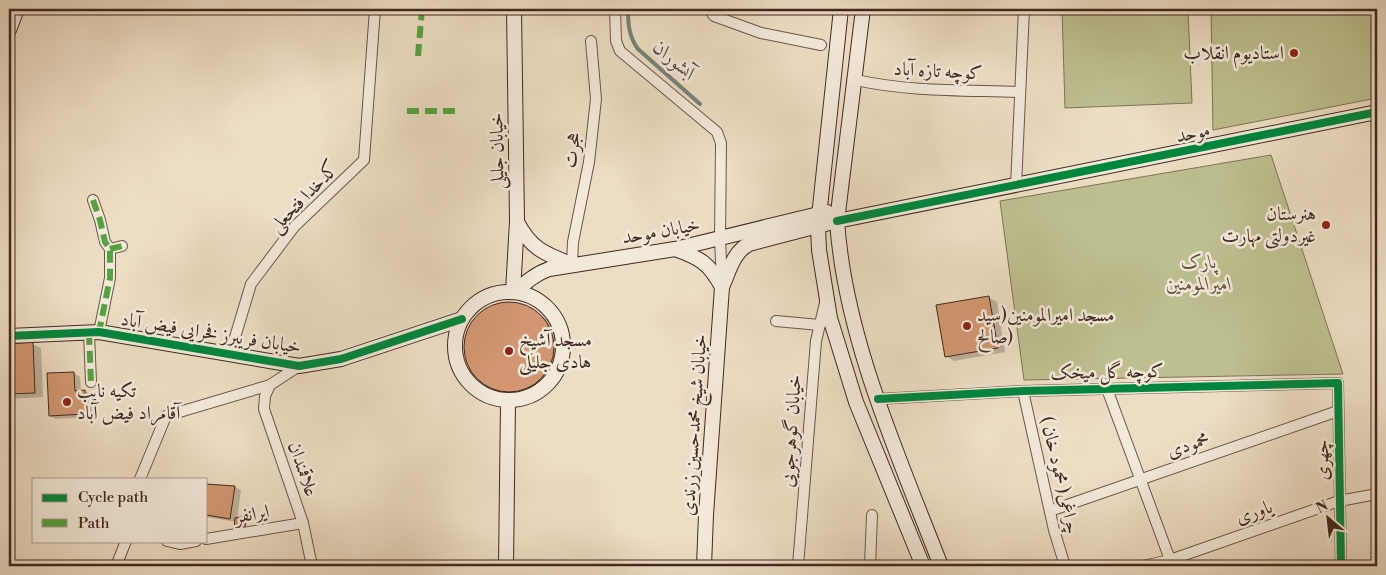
<svg xmlns="http://www.w3.org/2000/svg" width="1386" height="575" viewBox="0 0 1386 575" font-family="'Libre Bodoni',Amiri,serif">
  <style>
    .green { fill: #bdbf90; stroke: #7e7458 }
    .shadow { fill: #0003 }
    .lines { fill: none; stroke-linecap: round; stroke-linejoin: round }
    .stream { stroke: #76817b; stroke-width: 4 }
    .building { fill: #d29772; stroke: #40291f }
    .street-casing { stroke: #6b5648; stroke-width: 12 }
    .secondary-casing { stroke: #40291f; stroke-width: 16 }
    .street { stroke: #f3e9d9; stroke-width: 10 }
    .secondary { stroke: #f3e9d9; stroke-width: 14 }
    .quiet { stroke: #54a341; stroke-width: 6; stroke-dasharray: 12 6; stroke-linecap: butt }
    .cycleway-casing { stroke: #f3e9d9; stroke-width: 11 }
    .cycleway { stroke: #00873e; stroke-width: 8 }
    .poi-dot { fill: #8f2418; stroke: #f3e9d9; stroke-width: 2 }
    .labels { text-anchor: middle; dominant-baseline: central; stroke-width: 5; stroke-linejoin: round; paint-order: stroke }
    .poi-label { font-size: 19px; fill: #40291f; stroke: #f3e9d9; text-anchor: start }
    .street-label { font-size: 19px; fill: #40291f; stroke: #f3e9d9 }
    .park-label { font-size: 19px; font-style: italic; fill: #5f4e3b; stroke: #f3e9d9 }
    .water-label { font-size: 20px; font-style: italic; fill: #564e46; stroke: #f3e9d9 }
  </style>
  <rect width="100%" height="100%" fill="#edddc4"/>
  <filter id="stains"><feTurbulence type="fractalNoise" baseFrequency=".004" numOctaves="4"/><feColorMatrix values="0 0 0 0 .2 0 0 0 0 .09 0 0 0 0 .02 0 0 0 .5 -.17"/></filter>
  <radialGradient id="worn" r=".72"><stop offset=".6" stop-color="#630" stop-opacity="0"/><stop offset="1" stop-color="#630" stop-opacity=".3"/></radialGradient>
  <g class="green">
    <polygon points="1062,9 1188,9 1192,103 1065,108"/>
    <polygon points="1211,9 1377,9 1377,98 1213,130"/>
    <polygon points="1271,155 1343,374 1024,380 1000,201"/>
  </g>
  <g class="shadow">
    <polygon points="989,298 997,302 1005,352 954,361 946,356"/>
    <polygon points="503,303 518,304 532,309 552,323 559,335 563,349 561,364 555,377 545,387 533,394 518,396 504,394 482,382 472,371 466,358 465,343 469,329 477,317 489,308"/>
    <polygon points="32,344 41,348 43,397 9,399 9,345"/>
    <polygon points="74,373 80,377 81,391 85,391 91,395 92,417 56,419 50,416"/>
    <polygon points="206,485 235,487 241,490 237,519 247,518 246,527 237,529 235,528 236,522 206,517"/>
  </g>
  <g class="lines">
    <path class="stream" d="M628,9C628,24 629,37 638,49L700,104"/>
  </g>
  <g class="building">
    <polygon points="989,296 998,348 945,357 936,305"/>
    <circle cx="509" cy="347" r="45"/>
    <polygon points="33,342 35,393 9,394 9,344"/>
    <polygon points="74,372 75,391 85,390 86,414 49,416 47,373"/>
    <polygon points="206,484 235,486 230,519 206,515"/>
    <polygon points="246,516 245,527 234,529 235,518"/>
  </g>
  <g class="lines">
    <g class="street-casing">
      <g id="street">
        <polyline points="615,9 616,41 620,51 717,132 721,143 720,239 722,284"/>
        <polyline points="709,9 714,16 761,33 821,45"/>
        <path d="M856,80C910,92 965,90 1020,92"/>
        <polyline points="1016,186 1024,9"/>
        <polyline points="93,200 100,220 105,242 110,249 110,278 99,332"/>
        <polyline points="110,249 122,246"/>
        <polyline points="572,264 573,242 589,162 596,99 591,41"/>
        <polyline points="776,321 820,325"/>
        <polyline points="89,333 91,382"/>
        <polyline points="230,354 251,284 294,227 364,160 375,9"/>
        <polyline points="270,385 265,396 264,409 303,523 312,566"/>
        <polyline points="1107,389 1172,565"/>
        <polyline points="1023,391 1054,530 1065,566"/>
        <polyline points="878,399 1023,391 1338,383 1341,566"/>
        <polyline points="140,479 166,416 270,385 299,366"/>
        <polyline points="1050,511 1338,411"/>
        <polyline points="206,539 303,523"/>
        <polyline points="167,541 180,544 196,541"/>
        <polyline points="116,566 126,541"/>
        <polyline points="798,566 816,341 825,303"/>
        <polyline points="870,566 872,515"/>
        <polyline points="1143,566 1170,560 1339,501 1377,494"/>
      </g>
    </g>
    <g class="secondary-casing">
      <g id="secondary">
        <polyline points="841,9 818,226 819,250 830,318 856,402 923,566"/>
        <path d="M863,9L837,221C845,339 899,457 941,566"/>
        <polyline points="9,30 17,9"/>
        <path d="M517,222C531,249 545,254 571,264"/>
        <path d="M675,249C700,258 709,263 722,287"/>
        <circle cx="509" cy="346" r="54"/>
        <polyline points="513,292 517,221 514,9"/>
        <path d="M516,292C526,282 535,274 549,269L675,249L827,212"/>
        <polyline points="9,336 99,332 299,366 341,359 462,319"/>
        <polyline points="506,566 508,401"/>
        <path d="M704,566L706,515L722,287C729,272 733,252 749,244L837,221L1377,112"/>
      </g>
    </g>
    <use href="#street" class="street"/>
    <use href="#secondary" class="secondary"/>
    <g class="quiet">
      <polyline points="418,56 422,9"/>
      <polyline points="407,111 455,111"/>
      <polyline points="93,200 100,220 105,242 110,249 110,278 99,332"/>
      <polyline points="110,249 122,246"/>
      <polyline points="89,333 91,382"/>
    </g>
    <g class="cycleway-casing">
      <g id="cycleway">
        <polyline points="837,221 1377,112"/>
        <polyline points="9,336 99,332 299,366 341,359 462,319"/>
        <polyline points="878,399 1023,391 1338,383 1341,566"/>
      </g>
    </g>
    <use href="#cycleway" class="cycleway"/>
  </g>
  <g class="poi-dot">
    <circle cx="1294" cy="53" r="5"/>
    <circle cx="1326" cy="225" r="5"/>
    <circle cx="967" cy="326" r="5"/>
    <circle cx="509" cy="351" r="5"/>
    <circle cx="67" cy="402" r="5"/>
  </g>
  <g class="labels">
    <g class="poi-label">
      <text x="1284" y="53" text-anchor="end">استادیوم انقلاب</text>
      <text x="1316" y="214" text-anchor="end">هنرستان<tspan x="1316" dy="22">غیردولتی مهارت</tspan></text>
      <text x="977" y="315">مسجد امیرالمومنین(سید<tspan x="977" dy="22">صالح)</tspan></text>
      <text x="519" y="340">مسجد آشیخ<tspan x="519" dy="22">هادی جلیلی</tspan></text>
      <text x="77" y="391">تکیه نایب<tspan x="77" dy="22">آقامراد فیض آباد</tspan></text>
    </g>
    <g class="street-label">
      <text transform="translate(938 71) rotate(3)">کوچه تازه آباد</text>
      <text transform="translate(1193 133) rotate(-12)">موحد</text>
      <text transform="translate(572 150) rotate(-82)">هجرت</text>
      <text transform="translate(497 151) rotate(-91)">خیابان جلیلی</text>
      <text transform="translate(304 197) rotate(-46)">کدخدا فتحعلی</text>
      <text transform="translate(661 231) rotate(-10)">خیابان موحد</text>
      <text transform="translate(211 333) rotate(9)">خیابان فریبرز فخرایی فیض آباد</text>
      <text transform="translate(1107 372) rotate(-1)">کوچه گل میخک</text>
      <text transform="translate(694 425) rotate(-86)">خیابان شیخ محمدحسین زرندی</text>
      <text transform="translate(791 431) rotate(-86)">خیابان گوهرجویی</text>
      <text transform="translate(1188 445) rotate(-19)">محمودی</text>
      <text transform="translate(1322 460) rotate(-90)">چهری</text>
      <text transform="translate(303 469) rotate(71)">علاقمندان</text>
      <text transform="translate(1060 475) rotate(77)">چراغی( محمود خان )</text>
      <text transform="translate(1254 512) rotate(-19)">یاوری</text>
      <text transform="translate(252 514) rotate(-10)">ایرانفر</text>
    </g>
    <g class="park-label">
      <text x="1199" y="262">پارک<tspan x="1199" dy="22">امیرالمومنین</tspan></text>
    </g>
    <g class="water-label">
      <text transform="translate(674 61) rotate(41)">آبشوران</text>
    </g>
  </g>
  <rect width="1386" height="575" fill="none" stroke="#edddc4" stroke-width="30"/>
  <rect x="10" y="10" width="1366" height="555" fill="none" stroke="#40291f" stroke-width="2.5"/>
  <rect x="15" y="15" width="1356" height="545" fill="none" stroke="#40291f"/>
  <rect x="32" y="478" width="175" height="65" fill="#f3e9d9" stroke="#ab9c8f"/>
  <rect x="42" y="494" width="25" height="8" fill="#00873e" stroke="#ab9c8f"/>
  <text x="78" y="502" font-size="15" fill="#40291f">Cycle path</text>
  <rect x="42" y="519" width="25" height="8" fill="#54a341" stroke="#ab9c8f"/>
  <text x="78" y="528" font-size="15" fill="#40291f">Path</text>
  <g transform="translate(1328 518) rotate(332)" stroke="#f3e9d9" stroke-width="4" paint-order="stroke">
  <path d="M0-4L9 19L0 12L-9 19Z" fill="#40291f"/>
  <text y="-8" font-size="14" font-weight="bold" text-anchor="middle" fill="#40291f">N</text>
  </g>
  <rect width="100%" height="100%" filter="url(#stains)"/>
  <rect width="100%" height="100%" fill="url(#worn)"/>
</svg>
